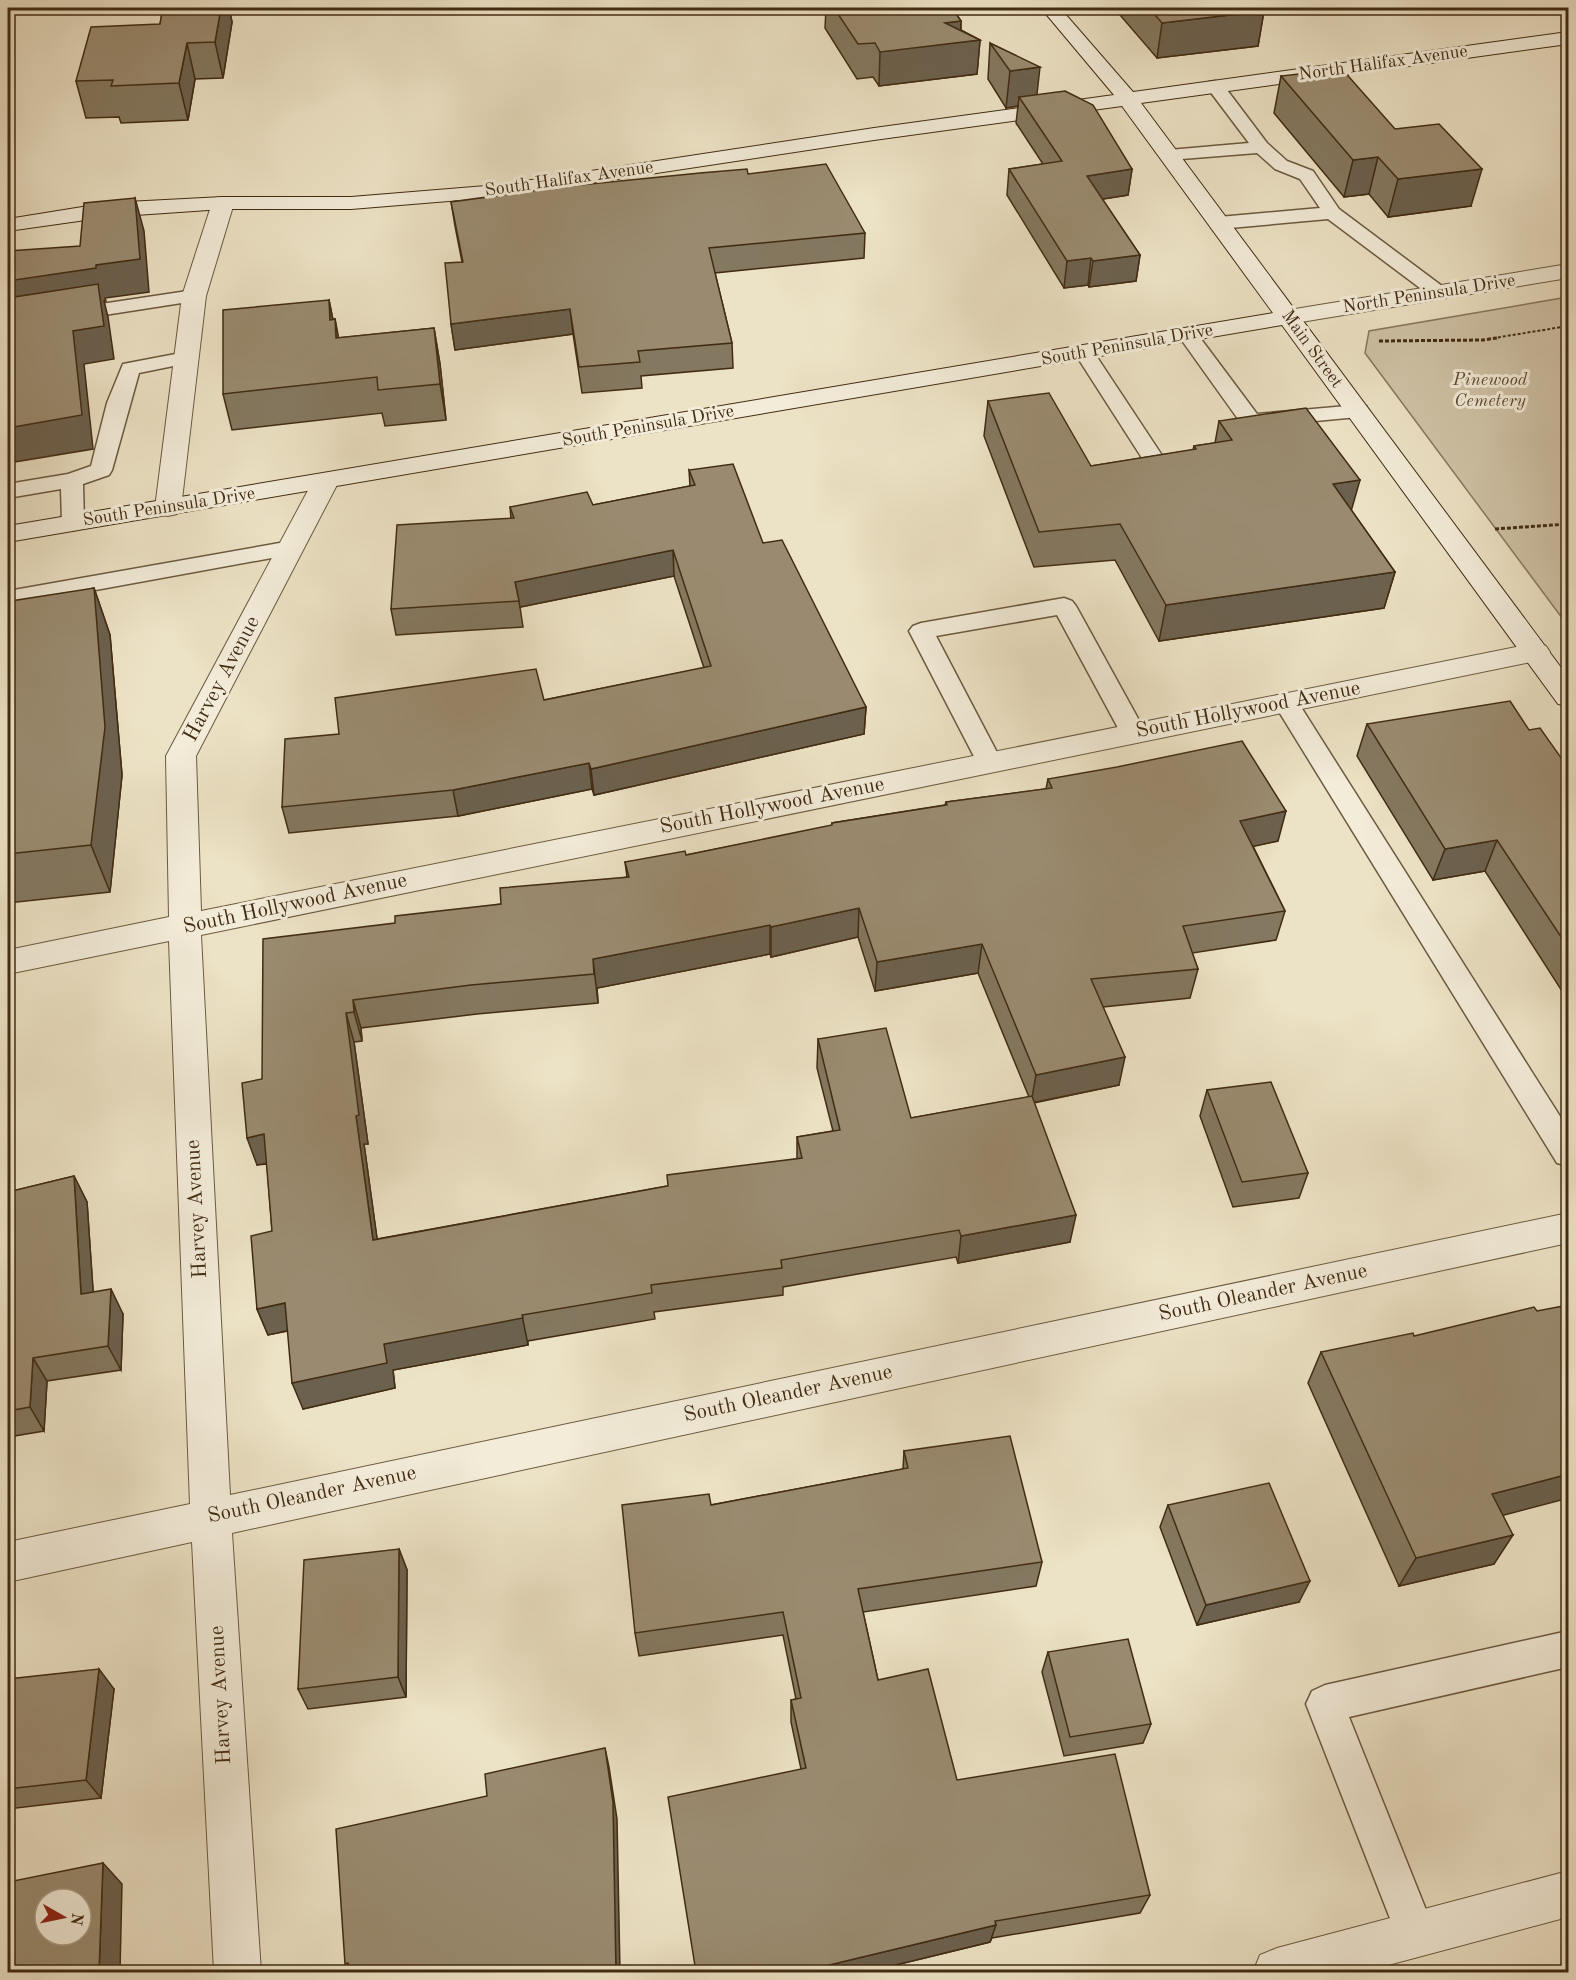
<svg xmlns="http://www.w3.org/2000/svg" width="1576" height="1980" viewBox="0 0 1576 1980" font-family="'Old Standard TT',serif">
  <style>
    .green { fill: #cfc3a7; stroke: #88785d; stroke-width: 1.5 }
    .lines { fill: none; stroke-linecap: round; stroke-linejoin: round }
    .lane-casing { stroke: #6c5a40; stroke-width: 3 }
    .street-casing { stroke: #6c5a40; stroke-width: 2 }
    .secondary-casing { stroke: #412c13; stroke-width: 2 }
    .path-far1 { stroke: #412c13; stroke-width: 2; stroke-dasharray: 3 2; stroke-linecap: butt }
    .path { stroke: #412c13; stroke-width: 3; stroke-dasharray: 4 2; stroke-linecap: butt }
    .lane { fill: #f3ecd9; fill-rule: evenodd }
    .street { fill: #f3ecd9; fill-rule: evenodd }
    .secondary { fill: #f3ecd9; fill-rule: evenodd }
    .wall { fill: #847860; stroke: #412c13; stroke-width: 1.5; fill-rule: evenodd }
    .shaded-wall { fill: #6c614e; stroke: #412c13; stroke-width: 1.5 }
    .building { fill: #9a8b70; stroke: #412c13; stroke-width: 1.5; fill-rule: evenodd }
    .labels { text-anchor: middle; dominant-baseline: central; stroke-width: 6; stroke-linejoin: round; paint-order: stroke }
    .far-street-label { font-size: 18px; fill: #412c13; stroke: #f3ecd9 }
    .far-park-label { font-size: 18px; font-style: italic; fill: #5d4a31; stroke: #f3ecd9 }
    .street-label { font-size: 21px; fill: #412c13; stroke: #f3ecd9 }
  </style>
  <rect width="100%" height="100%" fill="#ece2c5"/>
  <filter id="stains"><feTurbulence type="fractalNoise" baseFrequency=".00333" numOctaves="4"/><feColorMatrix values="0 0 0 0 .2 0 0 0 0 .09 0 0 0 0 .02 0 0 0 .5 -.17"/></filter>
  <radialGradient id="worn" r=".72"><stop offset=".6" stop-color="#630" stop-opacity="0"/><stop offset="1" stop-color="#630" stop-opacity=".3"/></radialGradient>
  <polygon class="green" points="1568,297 1568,626 1365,353 1369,331"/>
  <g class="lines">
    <g class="lane-casing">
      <g id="lane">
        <polygon points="1215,81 1221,82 1267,143 1287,161 1313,171 1339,209 1446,289 1449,293 1446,297 1432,297 1328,219 1219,229 1212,227 1210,223 1212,219 1219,217 1320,208 1300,179 1275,169 1257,153 1169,160 1163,159 1160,155 1163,151 1169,150 1249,143 1206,86 1209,82"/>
        <polygon points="194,290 201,292 204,296 201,300 8,330 8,318"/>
        <polygon points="1188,329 1195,331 1257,414 1358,405 1366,406 1369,411 1366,416 1358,417 1251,427 1243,426 1178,335 1181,331"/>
        <polygon points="1084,346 1091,348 1173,472 1170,477 1162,479 1154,477 1151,472 1074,352 1077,348"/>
        <polygon points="186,352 193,354 196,358 193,362 139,373 112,470 109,475 83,484 84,523 81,528 73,530 65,528 62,523 61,489 8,498 8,484 68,474 91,466 107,403 123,364"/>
        <polygon points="291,541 299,543 303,548 299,553 8,606 8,591"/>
        <polygon points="1064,598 1072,601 1076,606 1146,733 1142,739 1133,742 1124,739 1057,615 936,636 1002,762 998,768 989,771 980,768 909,631 913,626 921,623"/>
        <polygon points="1285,694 1294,696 1568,1129 1568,1166 1557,1163 1273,702 1276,696"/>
        <polygon points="1568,1631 1568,1667 1349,1717 1436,1935 1430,1949 1416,1955 1402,1949 1306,1704 1312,1691 1325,1685"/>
      </g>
    </g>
    <g class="street-casing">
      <g id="street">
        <polygon points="223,197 231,198 234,203 206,296 181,508 177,514 168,516 159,514 155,508 182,296 212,203 215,198"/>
        <polygon points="1568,264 1568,278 1289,324 1281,322 1277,317 1281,312 1289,310"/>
        <polygon points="326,473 335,476 339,481 196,756 201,911 1536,643 1546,646 1550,652 1546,658 1536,661 201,935 230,1495 1568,1213 1568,1243 232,1533 261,1972 214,1972 192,1542 8,1582 8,1542 190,1504 169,941 8,974 8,950 169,917 166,756 313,481 317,476"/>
        <polygon points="1568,1871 1568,1917 1362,1972 1253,1972 1260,1955 1277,1948"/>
      </g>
    </g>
    <g class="secondary-casing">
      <polygon id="secondary" points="1041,8 1060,8 1133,92 1568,32 1568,44 1141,103 1568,677 1568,706 1558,704 1282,325 8,542 8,526 1273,313 1122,106 874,140 498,197 351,209 223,209 107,217 8,231 8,219 107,203 223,197 351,197 498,185 874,128 1114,95"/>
    </g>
    <polyline class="path-far1" points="1488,339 1568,326"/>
    <g class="path">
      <polyline points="1379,341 1483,340 1497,338"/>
      <polyline points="1495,529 1568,524"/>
    </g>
    <use href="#lane" class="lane"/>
    <use href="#street" class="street"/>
    <use href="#secondary" class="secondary"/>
  </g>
  <g class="wall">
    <polygon points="163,8 229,8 232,22 223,78 195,79 188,120 121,123 119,117 86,118 76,81 160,24"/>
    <polygon points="826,8 952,8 961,21 961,30 980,40 977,74 879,86 873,77 857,79 825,28"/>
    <polygon points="1114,8 1261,8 1264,11 1258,46 1157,58"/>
    <polygon points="990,43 1037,95 1132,169 1128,195 1102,199 1140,255 1136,281 1089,287 1088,285 1064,288 1007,195 1009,169 1043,164 1016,123 1018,106 1006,108 988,79"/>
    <polygon points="1281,76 1395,129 1471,206 1388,217 1369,194 1344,197 1274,113"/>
    <polygon points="748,174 865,233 864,258 715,273 732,343 733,368 641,376 642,388 582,393 573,334 455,350 451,324 462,262 455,226 451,202"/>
    <polygon points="329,300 333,320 335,319 338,338 434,328 440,364 446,420 385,426 382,413 232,430 223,394"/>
    <polygon points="988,401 1091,466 1193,450 1194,446 1215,443 1219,421 1352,511 1395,572 1384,608 1159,641 1115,560 1034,567 984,436"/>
    <polygon points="689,470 763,543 866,707 864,734 594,795 592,789 458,816 289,833 282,807 339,734 544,700 704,668 674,576 520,607 523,627 396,635 391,609 511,519 510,507 593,505 690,486"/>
    <polygon points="94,588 110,635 122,775 110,892 8,903 8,609"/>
    <polygon points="1367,724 1529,730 1569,769 1569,1002 1485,871 1433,880 1357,756"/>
    <path d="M1048,779L1278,841L1253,846L1285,911L1276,940L1192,953L1198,969L1190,998L1103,1007L1119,1085L1034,1103L1070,1242L958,1263L956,1257L783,1287V1295L654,1312L655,1319L528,1341V1345L393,1370L395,1388L303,1409L288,1331L268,1335L257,1309L272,1231L267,1164L257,1165L262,1079L395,923L501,904L627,877L625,862L686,855L832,826V823L945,805L946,802L1046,789ZM858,937L875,991L978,973L1029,1097L911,1118L818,1039L817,1068L833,1131L797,1137V1159L667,1186L377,1239L364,1144H368L354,1042L362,1041L361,1028L477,1014L598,1003L597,988L770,954L771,957Z"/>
    <polygon points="1207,1090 1308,1173 1299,1198 1233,1207 1200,1116"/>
    <polygon points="74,1176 87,1202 93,1292 123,1314 121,1370 47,1381 44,1431 8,1437 8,1192"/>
    <polygon points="1321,1352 1503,1515 1494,1564 1399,1586 1308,1383"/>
    <polygon points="904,1451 1042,1562 1036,1586 863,1612 878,1680 957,1780 1150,1895 1140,1913 992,1938 990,1942 867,1972 696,1972 801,1769 791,1722 791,1700 796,1699 783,1635 639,1656 635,1633 711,1505 903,1469"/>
    <polygon points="1168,1505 1299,1602 1197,1625 1160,1527"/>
    <polygon points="399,1549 407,1570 406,1697 308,1709 298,1689"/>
    <polygon points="1048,1652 1151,1724 1143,1743 1064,1756 1042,1672"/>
    <polygon points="8,1679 114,1689 101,1798 8,1809"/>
  </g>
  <g class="shaded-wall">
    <polygon points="221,8 229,8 232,22 223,78 215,42"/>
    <polygon points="1376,8 1400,8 1375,11"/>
    <polygon points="1264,11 1258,46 1157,58 1162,23"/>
    <polygon points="961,21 960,42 980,40 977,74 879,86 880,52 945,23"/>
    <polygon points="187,43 195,79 188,120 179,83"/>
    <polygon points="1040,67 1036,103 1019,97 1018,106 1006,108 1010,71"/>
    <polygon points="1378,157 1369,194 1344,197 1353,160"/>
    <polygon points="1132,169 1128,195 1084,202 1087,176"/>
    <polygon points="1482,169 1471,206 1388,217 1398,179"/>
    <polygon points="135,198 144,231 149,292 105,298 106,301 104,301 108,317 114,359 84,364 93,449 8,463 8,281 96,265"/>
    <polygon points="1140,255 1136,281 1089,287 1093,261"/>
    <polygon points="1091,258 1088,285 1064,288 1067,261"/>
    <polygon points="329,300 336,335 330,320"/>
    <polygon points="570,309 573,334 455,350 451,324"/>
    <polygon points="335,319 342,355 336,338"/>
    <polygon points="434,328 440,364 446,420 440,384"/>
    <polygon points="1360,480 1350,515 1333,484"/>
    <polygon points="673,550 674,576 520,607 515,582"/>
    <polygon points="1395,572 1384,608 1159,641 1166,605"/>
    <polygon points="94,588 110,635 122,775 110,892 91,845"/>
    <polygon points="866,707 864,734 594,795 591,769"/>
    <polygon points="589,763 592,789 458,816 453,790"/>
    <polygon points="1286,811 1278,841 1233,851 1240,821"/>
    <polygon points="1497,840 1485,871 1433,880 1445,849"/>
    <polygon points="859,908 858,937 771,957 771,927"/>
    <polygon points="770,925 770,954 597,988 598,1003 593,959"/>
    <polygon points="982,944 978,973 875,991 877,962"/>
    <polygon points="353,1000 361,1028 362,1041 354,1012"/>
    <polygon points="346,1013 354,1042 368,1144 364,1144 381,1267 373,1240 356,1116"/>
    <polygon points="1125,1057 1119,1085 1031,1103 1036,1075"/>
    <polygon points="264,1134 274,1162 257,1165 247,1138"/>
    <polygon points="74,1176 87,1202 95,1318 81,1294"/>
    <polygon points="1076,1215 1070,1242 958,1263 961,1236"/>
    <polygon points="111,1289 123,1314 121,1370 108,1346"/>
    <polygon points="285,1303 295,1329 268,1335 257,1309"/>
    <polygon points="522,1315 528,1345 393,1370 395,1388 303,1409 292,1383 384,1344"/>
    <polygon points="33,1358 47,1381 44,1431 30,1407"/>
    <polygon points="1569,1474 1569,1498 1474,1523 1492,1494"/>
    <polygon points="1513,1535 1494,1564 1399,1586 1416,1558"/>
    <polygon points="399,1549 407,1570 406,1697 398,1677"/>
    <polygon points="1310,1581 1299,1602 1197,1625 1206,1605"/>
    <polygon points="99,1669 114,1689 101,1798 86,1780"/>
    <polygon points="605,1748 609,1767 617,1819 620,1972 616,1972"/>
    <polygon points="103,1863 122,1884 120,1972 99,1972"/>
    <polygon points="996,1925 990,1942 867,1972 800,1972"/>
  </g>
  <g class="building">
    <polygon points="163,8 221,8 215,42 187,43 179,83 111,86 113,80 76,81 91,27 160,24"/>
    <polygon points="834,8 952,8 961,21 945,23 980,40 880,52 875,43 858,44"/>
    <polygon points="1149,8 1261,8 1264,11 1162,23"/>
    <polygon points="990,43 1040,67 1010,71"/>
    <polygon points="1342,69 1395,129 1439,124 1482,169 1398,179 1378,157 1353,160 1281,76"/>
    <polygon points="1065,91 1093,105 1132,169 1087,176 1140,255 1093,261 1091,258 1067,261 1009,169 1062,161 1019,97"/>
    <polygon points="826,164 865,233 709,248 732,343 638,351 640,362 579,367 570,309 451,324 445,263 463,262 451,202 560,187 700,173 747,169 748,174"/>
    <polygon points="135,198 140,259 96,265 96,268 8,281 8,251 80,246 84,203"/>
    <polygon points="98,284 104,326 73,331 82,415 8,428 8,298"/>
    <polygon points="329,300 330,320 335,319 336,338 434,328 440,384 378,390 377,377 223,394 223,310"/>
    <polygon points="1049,393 1091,466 1196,449 1194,446 1232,440 1219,421 1306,408 1360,480 1333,484 1395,572 1166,605 1120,524 1039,532 988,401"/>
    <polygon points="733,464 763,543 782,540 866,707 591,769 589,763 453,790 282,807 285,739 339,734 335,698 536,669 544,700 711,666 673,550 515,582 519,601 391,609 397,525 514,518 510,507 587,492 593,505 695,485 689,470"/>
    <polygon points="94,588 105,727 91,845 8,854 8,609 12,608 11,601"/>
    <polygon points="1510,701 1529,730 1540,728 1569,769 1569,949 1497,840 1445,849 1367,724"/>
    <polygon points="1242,741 1286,811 1240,821 1285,911 1183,926 1198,969 1091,979 1125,1057 1036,1075 982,944 877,962 859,908 771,927 770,925 593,959 594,974 471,985 353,1000 354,1012 346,1013 359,1115 356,1116 373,1240 668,1186 667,1175 802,1158 797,1137 840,1130 818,1039 886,1028 911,1118 1032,1096 1076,1215 961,1236 959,1230 781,1260 782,1268 651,1285 652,1293 522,1315 523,1318 384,1344 387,1363 292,1383 285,1303 257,1309 251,1236 272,1231 264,1134 247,1138 242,1083 262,1079 263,939 395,923 395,916 501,904 500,888 629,877 625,862 685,851 686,855 832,825 832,823 947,805 946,802 1052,788 1048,779 1117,767"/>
    <polygon points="1271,1082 1308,1173 1242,1182 1207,1090"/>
    <polygon points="74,1176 81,1294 111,1289 108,1346 33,1358 30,1407 8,1411 8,1192"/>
    <polygon points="1569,1305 1569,1474 1492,1494 1513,1535 1416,1558 1321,1352 1413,1333 1414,1336 1534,1307 1537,1311"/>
    <polygon points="1010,1436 1042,1562 858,1589 878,1680 928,1669 957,1780 1115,1754 1150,1895 995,1921 996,1925 800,1972 696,1972 668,1797 806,1768 791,1700 801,1698 783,1612 635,1633 622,1505 709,1494 711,1505 908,1468 904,1451"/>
    <polygon points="1269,1483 1310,1581 1206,1605 1168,1505"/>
    <polygon points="399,1549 398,1677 298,1689 304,1560"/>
    <polygon points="1128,1639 1151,1724 1070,1737 1048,1652"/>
    <polygon points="99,1669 86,1780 8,1789 8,1679"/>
    <polygon points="605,1748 613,1802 616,1972 349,1972 348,1963 345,1964 336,1829 487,1796 485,1774"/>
    <path d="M103,1863L99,1972H8V1882ZM45,1899H81V1935H45Z"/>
  </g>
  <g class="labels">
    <g class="far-street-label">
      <text transform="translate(1383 63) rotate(-8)">North Halifax Avenue</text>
      <text transform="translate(569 179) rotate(-8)">South Halifax Avenue</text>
      <text transform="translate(1429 294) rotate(-9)">North Peninsula Drive</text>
      <text transform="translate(1127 345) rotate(-10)">South Peninsula Drive</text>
      <text transform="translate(1312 349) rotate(54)">Main Street</text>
      <text transform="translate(648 426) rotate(-10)">South Peninsula Drive</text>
      <text transform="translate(169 507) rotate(-9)">South Peninsula Drive</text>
    </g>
    <g class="far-park-label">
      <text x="1490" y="380">Pinewood<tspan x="1490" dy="21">Cemetery</tspan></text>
    </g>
    <g class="street-label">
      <text transform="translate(222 679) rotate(-62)">Harvey Avenue</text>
      <text transform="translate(1248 710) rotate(-11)">South Hollywood Avenue</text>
      <text transform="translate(772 806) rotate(-11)">South Hollywood Avenue</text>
      <text transform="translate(295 904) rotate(-12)">South Hollywood Avenue</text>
      <text transform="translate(197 1209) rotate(-93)">Harvey Avenue</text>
      <text transform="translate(1263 1293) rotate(-12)">South Oleander Avenue</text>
      <text transform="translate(788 1394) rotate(-12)">South Oleander Avenue</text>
      <text transform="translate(312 1495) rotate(-12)">South Oleander Avenue</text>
      <text transform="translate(221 1695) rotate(-93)">Harvey Avenue</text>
    </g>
  </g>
  <rect width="1576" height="1980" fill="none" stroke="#ece2c5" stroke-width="30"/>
  <rect x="9" y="9" width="1558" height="1962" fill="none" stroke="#412c13" stroke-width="3"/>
  <rect x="15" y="15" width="1546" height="1950" fill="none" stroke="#412c13" stroke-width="1.5"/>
  <g transform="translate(63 1917) rotate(99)"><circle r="28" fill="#f3ecd9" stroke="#ac9f8a" stroke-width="1.5"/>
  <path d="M0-4.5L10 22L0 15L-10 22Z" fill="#8f2418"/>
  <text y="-9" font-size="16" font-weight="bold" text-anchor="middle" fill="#412c13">N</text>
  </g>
  <rect width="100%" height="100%" filter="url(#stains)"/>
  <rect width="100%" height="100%" fill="url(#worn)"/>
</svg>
